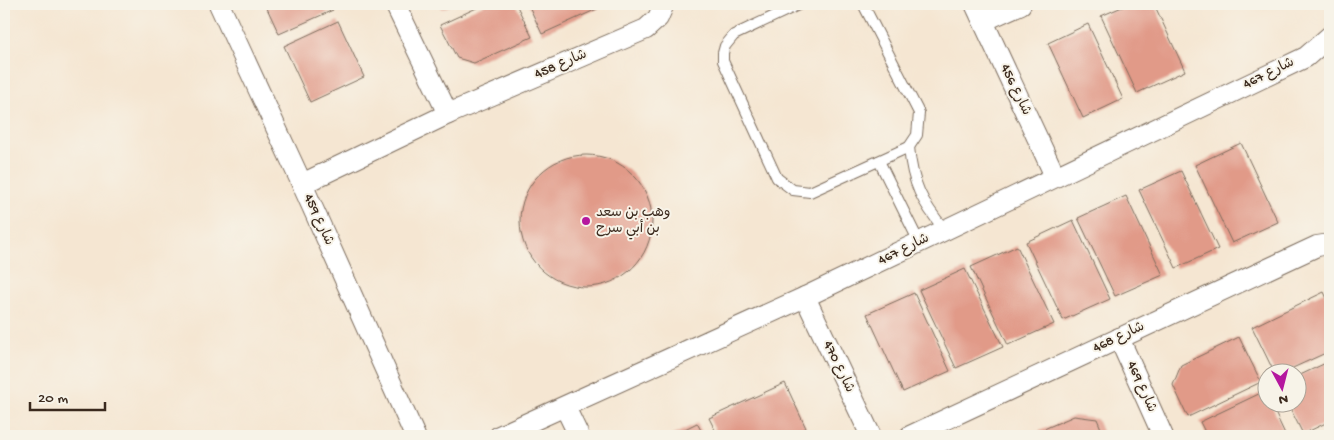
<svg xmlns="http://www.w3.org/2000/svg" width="1334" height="440" viewBox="0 0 1334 440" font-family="'Gochi Hand','Playpen Sans Arabic',sans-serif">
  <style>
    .building { fill: #e19a88 }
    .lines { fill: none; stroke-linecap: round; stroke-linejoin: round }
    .lane-casing { stroke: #7c6c5d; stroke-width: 12 }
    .street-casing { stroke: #7c6c5d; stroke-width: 22 }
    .lane { stroke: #fff; stroke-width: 10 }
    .street { stroke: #fff; stroke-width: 20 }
    .poi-dot { fill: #b5179e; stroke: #f7f3e8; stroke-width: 2 }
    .labels { text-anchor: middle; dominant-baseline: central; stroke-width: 4; stroke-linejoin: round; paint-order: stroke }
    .street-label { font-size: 14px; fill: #3b2a1e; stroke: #f7f3e8 }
    .poi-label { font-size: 14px; fill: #3b2a1e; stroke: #f7f3e8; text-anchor: start }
  </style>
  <rect width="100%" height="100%" fill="#f7f3e8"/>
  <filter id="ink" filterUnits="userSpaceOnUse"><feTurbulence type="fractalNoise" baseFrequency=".02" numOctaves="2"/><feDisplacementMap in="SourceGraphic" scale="10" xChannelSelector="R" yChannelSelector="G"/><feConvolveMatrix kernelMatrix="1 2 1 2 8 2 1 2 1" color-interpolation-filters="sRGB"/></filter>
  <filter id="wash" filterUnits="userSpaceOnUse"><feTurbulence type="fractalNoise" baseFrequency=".0096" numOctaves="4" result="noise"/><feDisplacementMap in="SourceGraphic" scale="20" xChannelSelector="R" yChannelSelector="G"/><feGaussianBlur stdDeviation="1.12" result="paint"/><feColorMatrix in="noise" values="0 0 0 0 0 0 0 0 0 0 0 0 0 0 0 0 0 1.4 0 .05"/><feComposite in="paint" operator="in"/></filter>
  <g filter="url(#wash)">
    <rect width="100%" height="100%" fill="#f5e6d2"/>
    <g id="blocks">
      <g class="building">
        <polygon points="265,4 331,4 333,10 279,34"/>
        <polygon points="440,4 454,4 442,9"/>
        <polygon points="485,4 516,4 532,37 474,63 457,58 440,25"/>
        <polygon points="528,4 608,4 542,34"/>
        <polygon points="1129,4 1154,4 1185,71 1137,93 1101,16"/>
        <polygon points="338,21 364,77 310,102 284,46"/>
        <polygon points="1088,24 1123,99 1083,118 1048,43"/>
        <polygon points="1241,143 1278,222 1232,243 1195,165"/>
        <circle cx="586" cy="221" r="66"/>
        <polygon points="1181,171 1218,249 1176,268 1139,190"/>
        <polygon points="1126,196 1163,275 1115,296 1078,218"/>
        <polygon points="1073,220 1110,299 1063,320 1026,242"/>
        <polygon points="1017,246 1054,324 1008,345 971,267"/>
        <polygon points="965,269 1003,347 956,368 919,290"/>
        <polygon points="1324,292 1330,305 1330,351 1284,372 1274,372 1252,327"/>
        <polygon points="914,293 950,371 903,392 867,314"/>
        <polygon points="1239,337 1261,382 1188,417 1173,385 1181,365"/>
        <polygon points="1330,361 1330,421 1303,434 1287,402 1296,402 1296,377"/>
        <polygon points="785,383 806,428 789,436 718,436 709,418"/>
        <polygon points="1265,391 1266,395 1266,402 1270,402 1286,436 1207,436 1200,422"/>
        <polygon points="1074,416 1097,419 1104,436 1028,436"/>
        <polygon points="697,423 704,436 671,436"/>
      </g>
    </g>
  </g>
  <g filter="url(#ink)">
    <use href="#blocks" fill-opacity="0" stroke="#7c6c5d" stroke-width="1"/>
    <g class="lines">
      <g class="lane-casing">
        <g id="lane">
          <polyline points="800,4 734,35 725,46 723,53 723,61 777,178 793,190 810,192 909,147 917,135 919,113 863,4"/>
          <path d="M909,147C912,183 922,203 945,230"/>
          <polyline points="879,161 919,242"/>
        </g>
      </g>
      <g class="street-casing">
        <g id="street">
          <polyline points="219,4 302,184 415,436"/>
          <polyline points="395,4 448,114"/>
          <polyline points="975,4 1055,176"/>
          <polyline points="983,21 1021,4"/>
          <polyline points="302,184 448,114 646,29 658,18 664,4"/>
          <polyline points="805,297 871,436"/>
          <polyline points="1119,338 1163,436"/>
          <polyline points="565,407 579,436"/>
          <polyline points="499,436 805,297 1306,57 1330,36"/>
          <polyline points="910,436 1317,246 1330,244"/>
        </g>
      </g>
      <use href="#lane" class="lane"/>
      <use href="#street" class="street"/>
    </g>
  </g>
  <circle class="poi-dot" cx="586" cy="221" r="5"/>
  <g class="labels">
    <g class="street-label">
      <text transform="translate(561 65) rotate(-23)">شارع 458</text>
      <text transform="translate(1269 74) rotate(-26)">شارع 467</text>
      <text transform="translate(1015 90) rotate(65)">شارع 456</text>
      <text transform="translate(318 220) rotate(66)">شارع 459</text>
      <text transform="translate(904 250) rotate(-26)">شارع 467</text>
      <text transform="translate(1119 338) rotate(-25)">شارع 468</text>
      <text transform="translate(838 367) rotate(65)">شارع 470</text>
      <text transform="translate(1141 387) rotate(66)">شارع 469</text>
    </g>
    <g class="poi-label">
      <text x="596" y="213">وهب بن سعد<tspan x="596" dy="16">بن أبي سرح</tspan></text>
    </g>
  </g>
  <rect width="1334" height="440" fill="none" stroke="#f7f3e8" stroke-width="20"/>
  <g transform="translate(1282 388) rotate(173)"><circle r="24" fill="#f7f3e8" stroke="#aca397"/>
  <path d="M0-4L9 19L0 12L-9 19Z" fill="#b5179e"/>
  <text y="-8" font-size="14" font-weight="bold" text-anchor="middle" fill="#3b2a1e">N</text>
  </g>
  <path d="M30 402v8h75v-8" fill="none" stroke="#3b2a1e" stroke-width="2.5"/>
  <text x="38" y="402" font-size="15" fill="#3b2a1e" stroke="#f7f3e8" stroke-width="4" paint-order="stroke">20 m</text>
</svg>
